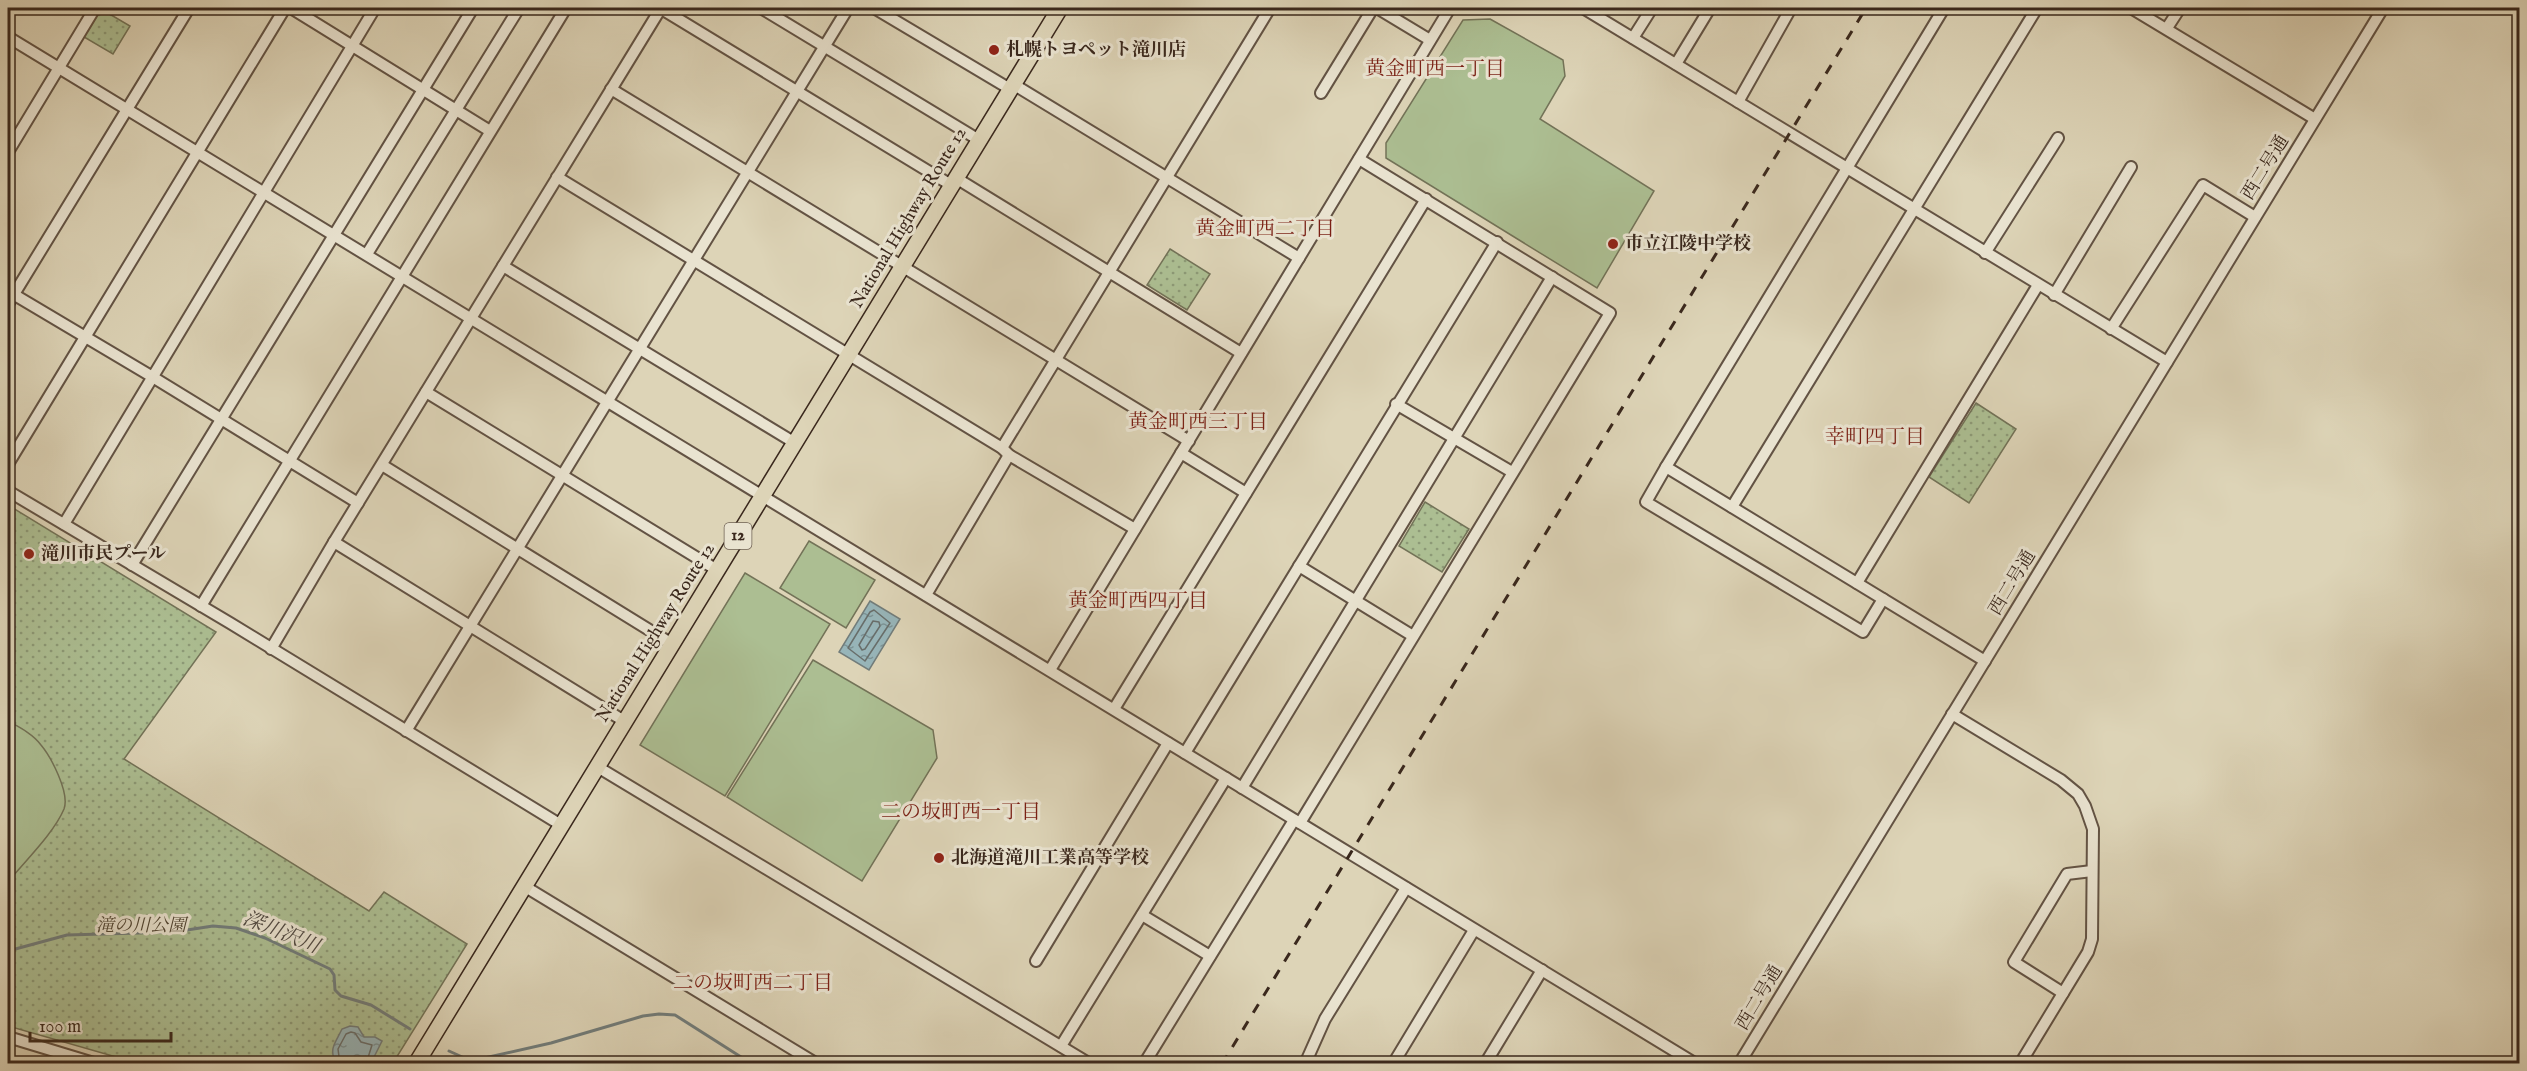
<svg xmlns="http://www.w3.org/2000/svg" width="2527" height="1071" viewBox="0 0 2527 1071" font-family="'IM FELL English','Noto Serif JP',serif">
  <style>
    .park { fill: url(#park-dots); stroke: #737358; stroke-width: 1.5 }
    .garden { fill: #acbe92; stroke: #737358; stroke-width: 1.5 }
    .water { fill: url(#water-ripples); stroke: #727d7b; stroke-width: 1.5 }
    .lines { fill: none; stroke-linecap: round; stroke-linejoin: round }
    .shore { stroke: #686e6b; stroke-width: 1.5 }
    .stream { stroke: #727d7b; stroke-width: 3 }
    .minor-casing { stroke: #635344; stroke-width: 14 }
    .highway-casing { stroke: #3a281d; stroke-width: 18 }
    .minor { stroke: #e9e3d0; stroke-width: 10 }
    .highway { stroke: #ddd4b7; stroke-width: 15 }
    .rail { stroke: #3a281d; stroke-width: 3; stroke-dasharray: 10 10; stroke-linecap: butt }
    .poi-dot { fill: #8f2418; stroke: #e9e3d0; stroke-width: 2 }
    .labels { text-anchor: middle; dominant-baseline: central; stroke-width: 6; stroke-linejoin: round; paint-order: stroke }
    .shield { fill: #e9e3d0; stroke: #6e6053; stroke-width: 1.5 }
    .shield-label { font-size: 16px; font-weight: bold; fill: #3a281d }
    .poi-label { font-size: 18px; font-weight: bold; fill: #3a281d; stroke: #e9e3d0; text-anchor: start }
    .street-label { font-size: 18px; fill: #3a281d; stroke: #e9e3d0 }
    .park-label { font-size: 18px; font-style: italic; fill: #514634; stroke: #e9e3d0 }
    .neighbourhood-label { font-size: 20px; fill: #7a1f14; stroke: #e9e3d0 }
    .water-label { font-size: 20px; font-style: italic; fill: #514b44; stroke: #e9e3d0 }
  </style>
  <defs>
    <pattern id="park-dots" width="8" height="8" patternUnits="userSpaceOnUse" patternTransform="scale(1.5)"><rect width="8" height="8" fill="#acbe92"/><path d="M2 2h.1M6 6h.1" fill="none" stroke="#8d9a77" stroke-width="1.8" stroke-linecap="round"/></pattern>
    <pattern id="water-ripples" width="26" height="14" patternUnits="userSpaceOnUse" patternTransform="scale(1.5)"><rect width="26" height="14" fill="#97b5b9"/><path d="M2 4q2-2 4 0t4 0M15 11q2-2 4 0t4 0" fill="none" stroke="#7c9396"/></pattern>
  </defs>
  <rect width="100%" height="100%" fill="#ddd4b7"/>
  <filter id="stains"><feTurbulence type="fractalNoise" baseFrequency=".00333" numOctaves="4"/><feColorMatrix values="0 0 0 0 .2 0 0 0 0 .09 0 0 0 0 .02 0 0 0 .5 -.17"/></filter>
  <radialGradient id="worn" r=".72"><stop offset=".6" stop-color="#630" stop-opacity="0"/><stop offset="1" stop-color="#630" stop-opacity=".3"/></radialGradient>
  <g class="park">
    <polygon points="101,9 130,26 113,54 84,37"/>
    <polygon points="1170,249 1210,274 1187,310 1147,285"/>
    <polygon points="1976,403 2016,429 1969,503 1929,477"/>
    <polygon points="1425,502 1469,529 1442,572 1399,546"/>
    <polygon points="8,505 216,632 124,759 369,911 384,892 467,944 393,1063 137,1063 8,1026"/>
  </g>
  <g class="garden">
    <polygon points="1490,19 1563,60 1565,76 1540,119 1654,191 1597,288 1386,158 1386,143 1463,20"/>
    <polygon points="809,541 875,580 846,628 780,588"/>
    <polygon points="745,573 830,624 725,796 640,745"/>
    <polygon points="813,660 933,730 937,758 862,881 727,797"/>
    <path d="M8,721C19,727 33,734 41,745C51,757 70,793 64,809C54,833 25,861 8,882Z"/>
  </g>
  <g class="water">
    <polygon points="870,601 900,619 869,670 839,652"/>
    <path d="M350,1026L358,1027L364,1037H375L382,1041L371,1063H336C328,1049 336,1042 342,1029Z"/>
  </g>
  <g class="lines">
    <g class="shore">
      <polygon points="874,610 890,623 865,661 848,648 870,612"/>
      <polygon points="873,621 879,622 880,626 865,649 862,650 859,645"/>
      <polyline points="340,1064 338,1049 346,1034 351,1032 355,1033 361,1042 372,1045 366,1064"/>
    </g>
    <g class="stream">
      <polyline points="8,951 67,935 174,932 213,926 236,928 265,938 330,969 334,975 335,990 341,996 371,1005 410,1029"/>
      <polyline points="449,1051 471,1061 551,1043 643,1016 659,1014 675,1015 752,1064"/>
    </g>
    <g class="minor-casing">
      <g id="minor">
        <polyline points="291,8 490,131"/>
        <polyline points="660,8 951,185"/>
        <polyline points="761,8 979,140"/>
        <polyline points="874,8 1010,89"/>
        <polyline points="1377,8 1430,40"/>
        <polyline points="1583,8 2167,362"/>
        <polyline points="1944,8 1666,467 1985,661"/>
        <polyline points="2131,8 2315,119"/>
        <polyline points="2167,28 2180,8"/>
        <polyline points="8,37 1696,1064"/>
        <polyline points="1633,38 1652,8"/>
        <polyline points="1676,64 1710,8"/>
        <polyline points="1013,84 1299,258"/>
        <polyline points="611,89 1189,441"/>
        <polyline points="1321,93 1373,8"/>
        <polyline points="1738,102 1791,8"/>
        <polyline points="8,152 95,8"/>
        <polyline points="557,177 1002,448 1009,455 1135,529"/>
        <polyline points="956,178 1241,353"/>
        <polyline points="1985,253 2058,138"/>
        <polyline points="367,254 519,8"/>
        <polyline points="503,266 795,443"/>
        <polyline points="8,291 151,376 358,503"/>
        <polyline points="2054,295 2131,167"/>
        <polyline points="8,304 189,8"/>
        <polyline points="2111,329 2203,185 2255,217"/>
        <polyline points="426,392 717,570"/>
        <polyline points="1396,404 1512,472"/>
        <polyline points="1002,448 1270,8"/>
        <polyline points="1181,453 1246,493"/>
        <polyline points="8,464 285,8"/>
        <polyline points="382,465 672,644"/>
        <polyline points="1666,467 1646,502 1863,632 1883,599"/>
        <polyline points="8,491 230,623 561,825"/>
        <polyline points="1732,507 2037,8"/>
        <polyline points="64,524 375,8"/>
        <polyline points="334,542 624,721"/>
        <polyline points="132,565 473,8"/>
        <polyline points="1299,566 1413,636"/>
        <polyline points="1857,583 2038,285"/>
        <polyline points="926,595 1009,455"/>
        <polyline points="201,606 566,8"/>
        <polyline points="271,649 334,542 661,8"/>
        <polyline points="1050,670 1450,8"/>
        <polyline points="1114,709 1426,199"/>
        <polyline points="1952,714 2061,780 2078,794 2085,806 2093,829 2092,939 2088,952 2020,1064"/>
        <polyline points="406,731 848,8"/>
        <polyline points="1185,753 1497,242"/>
        <polyline points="596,766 1090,1064"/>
        <polyline points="1242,788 1552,277"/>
        <polyline points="1300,823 1610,313 1359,159"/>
        <polyline points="524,886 817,1064"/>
        <polyline points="1142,915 1210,956"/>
        <polyline points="1036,961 1168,743"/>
        <polyline points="2063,993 2014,962 2067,874 2092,871"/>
        <polyline points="8,1037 97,1064"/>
        <polyline points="1061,1046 1226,778"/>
        <polyline points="1144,1064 1294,820"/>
        <polyline points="1305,1064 1325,1019 1406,888"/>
        <polyline points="1393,1064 1474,930"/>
        <polyline points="1485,1064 1542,970"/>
        <polyline points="1739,1064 2383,8"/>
      </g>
    </g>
    <g class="highway-casing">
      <polyline id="highway" points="416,1064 1060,8"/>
    </g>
    <use href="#minor" class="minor"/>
    <use href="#highway" class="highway"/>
    <polyline class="rail" points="1222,1064 1866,8"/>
  </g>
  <g class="poi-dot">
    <circle cx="994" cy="50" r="6"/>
    <circle cx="1613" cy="244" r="6"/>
    <circle cx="29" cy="554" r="6"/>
    <circle cx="939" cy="858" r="6"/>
  </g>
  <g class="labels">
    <rect class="shield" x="724.5" y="523" width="27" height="26" rx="4.5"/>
    <g class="shield-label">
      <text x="738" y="536">12</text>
    </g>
    <g class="poi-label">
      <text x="1006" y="50">札幌トヨペット滝川店</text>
      <text x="1625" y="244">市立江陵中学校</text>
      <text x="41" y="554">滝川市民プール</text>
      <text x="951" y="858">北海道滝川工業高等学校</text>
    </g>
    <g class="street-label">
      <text transform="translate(2266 168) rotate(-58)">西二号通</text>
      <text transform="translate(909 218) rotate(-59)">National Highway Route 12</text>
      <text transform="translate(2013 583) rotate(-59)">西二号通</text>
      <text transform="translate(656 633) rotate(-58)">National Highway Route 12</text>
      <text transform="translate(1760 998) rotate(-59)">西二号通</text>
    </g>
    <g class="park-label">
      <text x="141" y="926">滝の川公園</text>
    </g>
    <g class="neighbourhood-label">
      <text x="1435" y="69">黄金町西一丁目</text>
      <text x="1265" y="229">黄金町西二丁目</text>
      <text x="1198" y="422">黄金町西三丁目</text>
      <text x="1875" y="437">幸町四丁目</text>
      <text x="1138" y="601">黄金町西四丁目</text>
      <text x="961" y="812">二の坂町西一丁目</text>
      <text x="753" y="983">二の坂町西二丁目</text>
    </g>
    <g class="water-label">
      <text transform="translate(281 933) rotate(22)">深川沢川</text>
    </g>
  </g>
  <rect width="2527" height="1071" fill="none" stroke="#ddd4b7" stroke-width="30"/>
  <rect x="9" y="9" width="2509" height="1053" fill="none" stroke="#3a281d" stroke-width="3"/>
  <rect x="15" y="15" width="2497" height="1041" fill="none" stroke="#3a281d" stroke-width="1.5"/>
  <path d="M30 1032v9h141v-9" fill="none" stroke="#3a281d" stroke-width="3"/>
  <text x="39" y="1032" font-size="18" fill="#3a281d" stroke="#e9e3d0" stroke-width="4.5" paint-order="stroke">100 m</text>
  <rect width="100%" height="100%" filter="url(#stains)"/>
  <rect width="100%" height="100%" fill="url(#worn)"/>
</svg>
